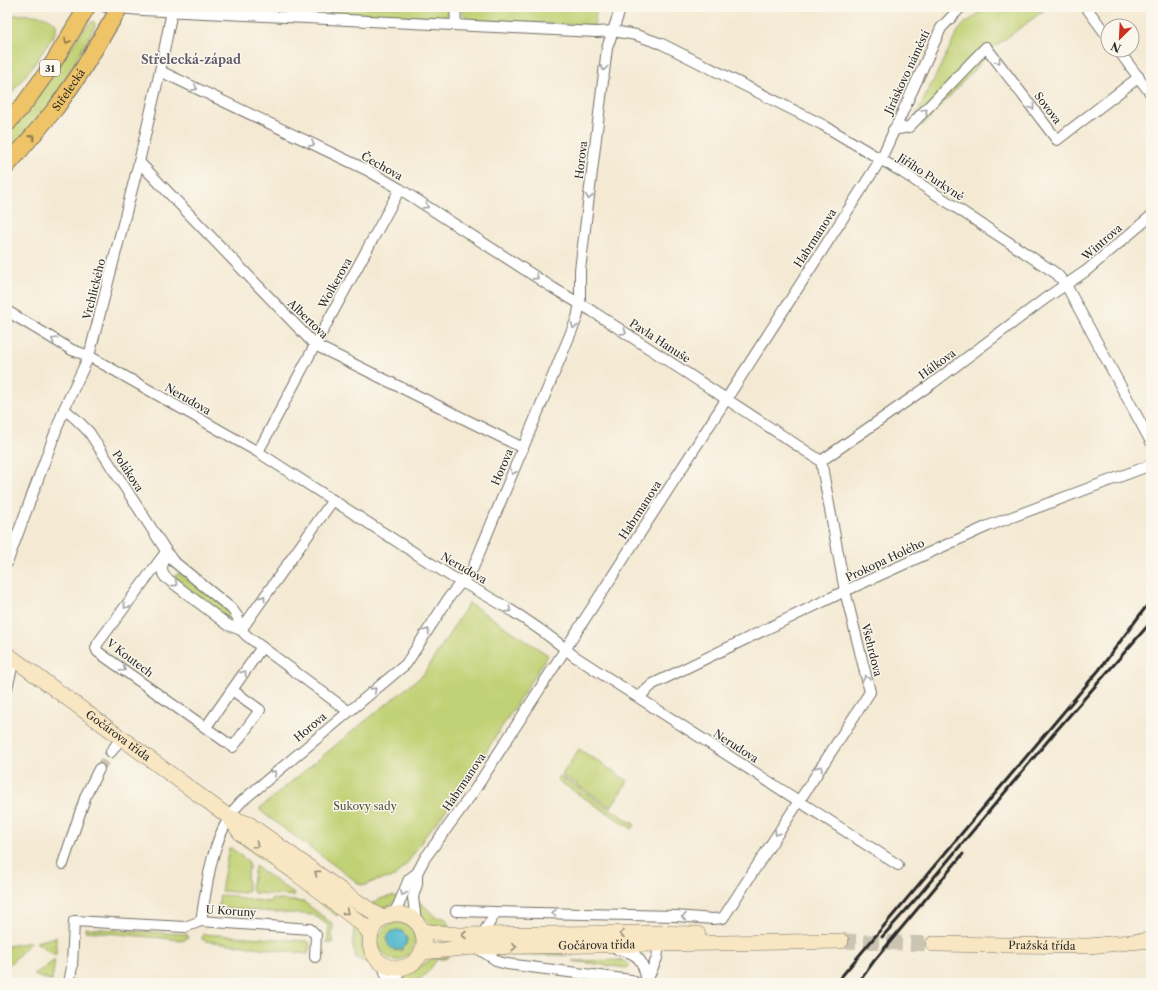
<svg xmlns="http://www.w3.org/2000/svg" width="1158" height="990" viewBox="0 0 1158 990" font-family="'Libre Caslon Text',serif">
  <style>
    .green { fill: #c1d174; stroke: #767e50; fill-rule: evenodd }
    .water { fill: #4fb8cd; stroke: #3d727c }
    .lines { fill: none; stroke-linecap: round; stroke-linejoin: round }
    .street-tunnel { stroke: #ccc4b2; stroke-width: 10; stroke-dasharray: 10 5; stroke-linecap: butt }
    .secondary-tunnel { stroke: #ccc4b2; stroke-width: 15; stroke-dasharray: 15 8; stroke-linecap: butt }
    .street-casing { stroke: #716e66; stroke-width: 12 }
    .secondary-casing { stroke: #716e66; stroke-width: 16 }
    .primary-casing { stroke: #716e66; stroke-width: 18 }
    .street { stroke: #fff; stroke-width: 10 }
    .secondary { stroke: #f9e7c3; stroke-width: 15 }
    .primary { stroke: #efc469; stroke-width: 16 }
    .rail { stroke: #2b2b2b; stroke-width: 3 }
    .oneway { stroke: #837047 }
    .oneway2 { stroke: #a0a0a0 }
    .oneway3 { stroke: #928977 }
    .labels { text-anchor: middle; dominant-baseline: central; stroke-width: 3; stroke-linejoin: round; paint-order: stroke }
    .shield { fill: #fbf7ec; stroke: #696865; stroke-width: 1 }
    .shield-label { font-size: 10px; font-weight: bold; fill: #2b2b2b }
    .street-label { font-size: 11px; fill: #2b2b2b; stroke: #fbf7ec }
    .park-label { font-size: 11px; fill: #50543d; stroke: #fbf7ec }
    .neighbourhood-label { font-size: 12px; font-weight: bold; fill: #625d6f; stroke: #fbf7ec }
  </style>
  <rect width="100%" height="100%" fill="#fbf7ec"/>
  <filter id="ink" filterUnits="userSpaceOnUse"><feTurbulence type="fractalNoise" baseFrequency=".025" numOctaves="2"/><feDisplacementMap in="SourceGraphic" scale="8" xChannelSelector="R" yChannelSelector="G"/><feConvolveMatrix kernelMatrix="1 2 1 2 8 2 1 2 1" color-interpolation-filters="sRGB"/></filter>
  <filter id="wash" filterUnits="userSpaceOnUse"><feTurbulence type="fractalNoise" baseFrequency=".012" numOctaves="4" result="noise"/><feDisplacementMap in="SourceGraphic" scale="16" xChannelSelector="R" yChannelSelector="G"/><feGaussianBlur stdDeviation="0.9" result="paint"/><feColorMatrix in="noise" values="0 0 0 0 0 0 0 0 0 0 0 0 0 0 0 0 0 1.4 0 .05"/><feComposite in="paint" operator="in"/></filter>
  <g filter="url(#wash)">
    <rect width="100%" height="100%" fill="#f4ead4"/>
    <g class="green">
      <path d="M314,7H452C451,13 447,17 440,18L320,12Z"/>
      <polygon points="462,7 597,7 594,26 472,20 466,17 462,13"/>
      <polygon points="988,7 1048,7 996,46 922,126 914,120 914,119 958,31 964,24"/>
      <path d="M7,15C19,15 67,11 54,35L35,63L7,99Z"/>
      <polygon points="93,21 95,23 95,26 52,104 7,157 7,133 35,99 80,34 87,26"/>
      <polygon points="180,573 231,612 229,617 225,620 174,580 176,575"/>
      <polygon points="469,603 548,655 469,778 443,814 426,835 406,865 400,870 395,877 374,881 366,885 361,885 263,813 260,810 260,808 349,734 423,675"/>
      <polygon points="579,749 628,781 611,807 562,775"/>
      <polygon points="560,776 635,825 632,829 557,780"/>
      <polygon points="231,836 233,836 339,912 337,916"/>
      <polygon points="229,848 231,848 249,862 249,870 248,871 247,880 248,881 248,890 244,893 221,891"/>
      <polygon points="255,866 294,894 294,896 254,893 251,889"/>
      <polygon points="220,895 236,896 236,898 270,902 271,899 304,902 333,924 332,943 327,943 329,926 314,915 218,908"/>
      <path d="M393,896L398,897C394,905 388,908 379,908L372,903L383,898Z"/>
      <polygon points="418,901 427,908 435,917 445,918 450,928 430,925 420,913"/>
      <polygon points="348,919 361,933 363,950 367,959 370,964 356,958 353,946 354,928"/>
      <path d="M396,922C436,926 404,979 383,953C372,940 382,925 396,922ZM397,930L401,931L406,935L402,950L395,951L387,941L389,935Z"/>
      <polygon points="85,928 185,934 187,934 188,937 185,940 182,940 85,931"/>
      <polygon points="203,934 307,941 310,943 308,954 206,941 202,939"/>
      <polygon points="56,937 56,956 36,942"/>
      <polygon points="31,942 7,967 7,946"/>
      <polygon points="514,950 573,955 499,956 494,952"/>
      <path d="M449,956L445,959H437C427,975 420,983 401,983L405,977L431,959Z"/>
      <polygon points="55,960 52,981 34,975"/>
      <polygon points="619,960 626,962 630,965 627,968 572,961"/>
    </g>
    <circle class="water" cx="397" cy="940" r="10"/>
  </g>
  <g filter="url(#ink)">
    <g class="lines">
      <polyline class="street-tunnel" points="99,769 111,752"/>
      <polyline class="secondary-tunnel" points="841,941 933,944"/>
      <g class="street-casing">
        <g id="street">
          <polyline points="106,7 142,10 596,32 613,31 636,35 662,44 823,125 902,172 1057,274 1066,285 1151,442"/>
          <polyline points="302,7 302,17"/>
          <polyline points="455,7 456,24"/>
          <polyline points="1086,7 1108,37"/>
          <polyline points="1118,50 1151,94"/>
          <polyline points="160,71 367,170 400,189 553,288 592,311 821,461 845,591 870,692 723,918 713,919 676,916 496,912 482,935"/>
          <polyline points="893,130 909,127 986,47 1057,140 1139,77"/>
          <polyline points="139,162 315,345 523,448"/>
          <path d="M7,311L72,350L89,356L258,452L452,577C493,598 539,626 574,656L898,865"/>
          <polyline points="64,409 76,419 89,432 172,560 232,609 237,616 241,630"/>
          <polyline points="258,452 315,345 400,189"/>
          <polyline points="821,461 933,383 1046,298 1086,271 1151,216"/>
          <polyline points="166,552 98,643 96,648 98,652 233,747 260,710 232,690"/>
          <path d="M165,558C162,566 160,570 165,577L228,625L241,630L247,636L348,711"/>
          <polyline points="7,563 64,409 89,356 139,162 160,71 172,11"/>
          <polyline points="241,630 333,500"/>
          <polyline points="7,688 14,659"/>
          <polyline points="639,697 653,684 845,591 988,526 1151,465"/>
          <polyline points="206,727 262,647"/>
          <polyline points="111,752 121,738"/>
          <polyline points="63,864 86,795 99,769"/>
          <polyline points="456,911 496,912"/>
          <polyline points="392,915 398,906 409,879 417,873 425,858 474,791 881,159 941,28 961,7"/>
          <path d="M201,921C207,886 210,849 229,818C232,812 237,806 242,801L406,664L450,596L473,568L577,318L580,303V270L607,48L621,7"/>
          <polyline points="416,921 413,897 417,884 417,873"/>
          <polyline points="477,948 499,962 507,964 631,980 636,983"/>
          <path d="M617,949C639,953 643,960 647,982"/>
          <polyline points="382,963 389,983"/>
          <polyline points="69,983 72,967 74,921 185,927 201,921 310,929 316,935 315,957"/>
          <polyline points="393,983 402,968"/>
          <polyline points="646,983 657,958 659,945 653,941"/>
        </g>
      </g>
      <g class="secondary-casing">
        <g id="secondary">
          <path id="s1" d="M7,654L229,817L249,824L349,896L382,918"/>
          <polyline points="229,817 241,834 293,871 363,925 371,935"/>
          <circle cx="397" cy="941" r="27"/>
          <polyline points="422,931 458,935 642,933 698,934"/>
          <path id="s2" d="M933,944L1089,946L1151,940"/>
          <path id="s3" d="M422,952L475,947L841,941"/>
        </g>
      </g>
      <g class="primary-casing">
        <g id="primary">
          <polyline points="7,124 24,104 50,68 87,7"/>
          <path id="s4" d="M7,166L56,108L81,72L120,7"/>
        </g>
      </g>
      <use href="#street" class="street"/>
      <use href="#secondary" class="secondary"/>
      <use href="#primary" class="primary"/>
      <g class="rail">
        <polyline points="882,937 915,900 1056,731 1151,622"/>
        <polyline points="836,983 1099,670 1151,600"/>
        <polyline points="858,983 874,961 963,854"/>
      </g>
    </g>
    <defs><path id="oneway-chevron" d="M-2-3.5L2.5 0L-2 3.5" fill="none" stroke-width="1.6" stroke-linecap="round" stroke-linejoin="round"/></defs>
    <g class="oneway">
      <use href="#oneway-chevron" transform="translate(67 41) rotate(121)"/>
      <use href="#oneway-chevron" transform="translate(32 137) rotate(-50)"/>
    </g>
    <g class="oneway2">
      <use href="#oneway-chevron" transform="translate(998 61) rotate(53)"/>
      <use href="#oneway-chevron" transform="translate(604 68) rotate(97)"/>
      <use href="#oneway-chevron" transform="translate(195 88) rotate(26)"/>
      <use href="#oneway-chevron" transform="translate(1032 107) rotate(53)"/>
      <use href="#oneway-chevron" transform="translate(925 111) rotate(-46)"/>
      <use href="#oneway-chevron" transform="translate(312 144) rotate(26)"/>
      <use href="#oneway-chevron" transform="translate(589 197) rotate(97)"/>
      <use href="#oneway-chevron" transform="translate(426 206) rotate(33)"/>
      <use href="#oneway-chevron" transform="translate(536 277) rotate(33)"/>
      <use href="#oneway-chevron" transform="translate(574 326) rotate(112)"/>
      <use href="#oneway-chevron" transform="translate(624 332) rotate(33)"/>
      <use href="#oneway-chevron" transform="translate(54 340) rotate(-149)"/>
      <use href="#oneway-chevron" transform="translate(513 472) rotate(113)"/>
      <use href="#oneway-chevron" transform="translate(175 584) rotate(37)"/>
      <use href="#oneway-chevron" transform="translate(263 598) rotate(-55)"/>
      <use href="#oneway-chevron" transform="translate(126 606) rotate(127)"/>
      <use href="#oneway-chevron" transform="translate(509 610) rotate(33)"/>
      <use href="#oneway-chevron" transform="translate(427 631) rotate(-56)"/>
      <use href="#oneway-chevron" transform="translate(123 669) rotate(35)"/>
      <use href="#oneway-chevron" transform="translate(244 673) rotate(-55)"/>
      <use href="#oneway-chevron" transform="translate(866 678) rotate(-104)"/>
      <use href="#oneway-chevron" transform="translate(374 690) rotate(-40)"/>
      <use href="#oneway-chevron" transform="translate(820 768) rotate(-57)"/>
      <use href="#oneway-chevron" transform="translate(274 773) rotate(-40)"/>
      <use href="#oneway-chevron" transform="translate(777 833) rotate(123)"/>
      <use href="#oneway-chevron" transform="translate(403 893) rotate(112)"/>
      <use href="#oneway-chevron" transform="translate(554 913) rotate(-179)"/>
      <use href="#oneway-chevron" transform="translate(684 917) rotate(-176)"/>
    </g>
    <g class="oneway3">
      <use href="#oneway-chevron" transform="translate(256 845) rotate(35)"/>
      <use href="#oneway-chevron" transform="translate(317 873) rotate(-144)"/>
      <use href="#oneway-chevron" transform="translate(346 912) rotate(38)"/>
      <use href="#oneway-chevron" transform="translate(622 934) rotate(179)"/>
      <use href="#oneway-chevron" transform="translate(464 935) rotate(-180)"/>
      <use href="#oneway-chevron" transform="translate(514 947) rotate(-1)"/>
    </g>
  </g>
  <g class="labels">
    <rect class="shield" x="40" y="60" width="20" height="16" rx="3"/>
    <g class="shield-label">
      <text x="50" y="68">31</text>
    </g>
    <g class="street-label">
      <text transform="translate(907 72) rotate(-65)">Jiráskovo náměstí</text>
      <text stroke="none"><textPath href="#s4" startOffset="98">Střelecká</textPath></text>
      <text transform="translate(1048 108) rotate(53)">Sovova</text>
      <text transform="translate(581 160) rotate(-83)">Horova</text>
      <text transform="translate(382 166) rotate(29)">Čechova</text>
      <text transform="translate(931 177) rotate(33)">Jiřího Purkyně</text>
      <text transform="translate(815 238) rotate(-57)">Habrmanova</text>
      <text transform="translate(1102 242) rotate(-41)">Wintrova</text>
      <text transform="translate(335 283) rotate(-61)">Wolkerova</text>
      <text transform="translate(94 289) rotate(-76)">Vrchlického</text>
      <text transform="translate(308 319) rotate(44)">Albertova</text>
      <text transform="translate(660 341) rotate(33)">Pavla Hanuše</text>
      <text transform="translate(937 364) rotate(-36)">Hálkova</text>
      <text transform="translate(188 399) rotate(30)">Nerudova</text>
      <text transform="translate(502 467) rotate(-67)">Horova</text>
      <text transform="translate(128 471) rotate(57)">Polákova</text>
      <text transform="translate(640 510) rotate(-57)">Habrmanova</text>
      <text transform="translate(885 560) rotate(-25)">Prokopa Holého</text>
      <text transform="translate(464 568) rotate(30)">Nerudova</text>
      <text transform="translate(872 650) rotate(76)">Všehrdova</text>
      <text transform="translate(130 658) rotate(37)">V Koutech</text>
      <text transform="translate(310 727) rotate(-40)">Horova</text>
      <text stroke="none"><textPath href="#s1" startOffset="138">Gočárova třída</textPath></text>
      <text transform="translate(736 746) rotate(33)">Nerudova</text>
      <text transform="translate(464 782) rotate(-56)">Habrmanova</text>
      <text transform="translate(231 911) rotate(4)">U Koruny</text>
      <text stroke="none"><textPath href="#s2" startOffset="109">Pražská třída</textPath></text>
      <text stroke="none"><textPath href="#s3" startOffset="175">Gočárova třída</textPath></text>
    </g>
    <g class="park-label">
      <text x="365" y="806">Sukovy sady</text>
    </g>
    <g class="neighbourhood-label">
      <text x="191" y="59">Střelecká-západ</text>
    </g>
  </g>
  <rect width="1158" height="990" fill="none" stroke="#fbf7ec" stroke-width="24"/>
  <g transform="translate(1120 38) rotate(204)"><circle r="19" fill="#fbf7ec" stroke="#a8a59f"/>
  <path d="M0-3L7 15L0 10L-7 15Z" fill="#c8321e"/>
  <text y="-6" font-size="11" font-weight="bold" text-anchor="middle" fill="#2b2b2b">N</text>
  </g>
</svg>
